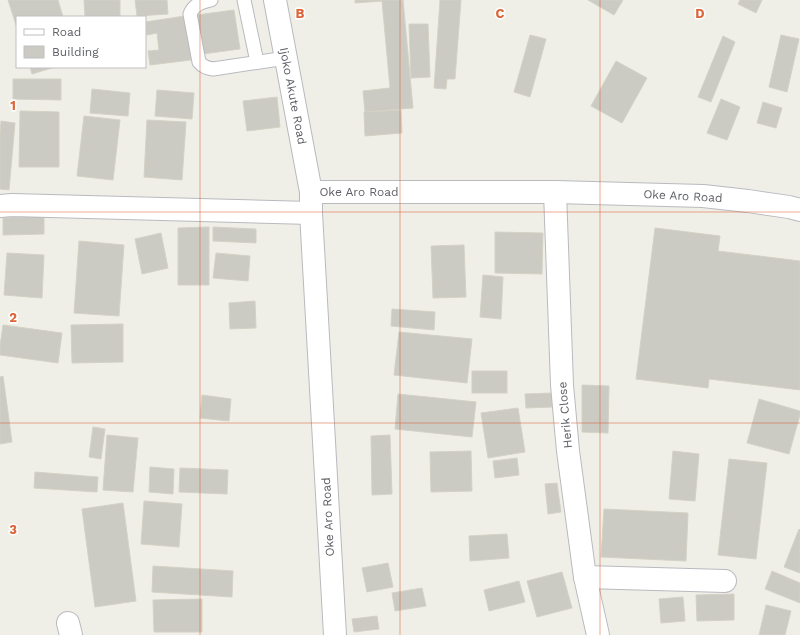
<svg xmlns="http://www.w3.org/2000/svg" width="800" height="635" viewBox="0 0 800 635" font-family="'Work Sans',sans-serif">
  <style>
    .building { fill: #cbcac3; stroke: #d4d2c5 }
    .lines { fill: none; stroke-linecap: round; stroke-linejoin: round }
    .service-casing { stroke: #b9bac0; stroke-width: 15 }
    .minor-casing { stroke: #b9bac0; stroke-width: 24 }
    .secondary-casing { stroke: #b8bac0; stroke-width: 24 }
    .service { stroke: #fff; stroke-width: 13 }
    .minor { stroke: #fff; stroke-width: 22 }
    .secondary { stroke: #fff; stroke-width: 22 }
    .grid { fill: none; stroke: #dc653b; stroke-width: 1; stroke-opacity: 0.55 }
    .labels { text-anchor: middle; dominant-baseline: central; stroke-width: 3; stroke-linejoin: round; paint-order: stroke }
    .street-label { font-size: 12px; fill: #5e6066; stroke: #fff }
    .grid-label { font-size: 13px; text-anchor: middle; font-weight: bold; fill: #dc653b; stroke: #fff; stroke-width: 3; stroke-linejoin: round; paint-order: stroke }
  </style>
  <rect width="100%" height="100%" fill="#f0efe7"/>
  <g class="building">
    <polygon points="8,0 58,0 63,17 17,17 17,28"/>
    <polygon points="84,0 120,0 120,17 85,17"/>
    <polygon points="135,0 167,0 168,14 137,16"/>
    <polygon points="355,0 403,0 413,108 365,112 363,91 390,88 382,1 355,3"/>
    <polygon points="440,0 461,0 455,79 447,79 446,89 434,88"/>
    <polygon points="588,0 623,0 614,15"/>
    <polygon points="740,0 762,0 756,13 738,4"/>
    <polygon points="234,10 240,49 203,54 197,15"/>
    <polygon points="185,16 191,60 150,65 148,51 159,50 157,33 147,35 145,22"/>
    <polygon points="409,24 428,24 430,77 411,78"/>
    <polygon points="530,35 546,39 530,97 514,92"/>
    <polygon points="781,35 799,39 787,92 769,87"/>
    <polygon points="723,36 735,42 711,102 698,97"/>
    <polygon points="616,61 647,78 622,123 591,106"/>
    <polygon points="30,67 55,67 32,74"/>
    <polygon points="13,79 61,79 61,100 13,99"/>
    <polygon points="92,89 130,93 128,116 90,113"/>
    <polygon points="157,90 194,93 192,119 155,116"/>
    <polygon points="277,97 280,127 247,131 243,101"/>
    <polygon points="721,99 740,107 727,140 707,133"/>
    <polygon points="763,102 782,108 776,128 757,123"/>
    <polygon points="401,110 402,133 365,136 364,112"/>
    <polygon points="20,111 59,112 59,167 19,167"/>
    <polygon points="84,116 120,120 113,180 77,176"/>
    <polygon points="147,120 186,122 182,180 144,177"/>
    <polygon points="1,121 15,123 9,190 0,189 0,133"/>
    <polygon points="44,216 44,234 3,235 3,218"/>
    <polygon points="209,227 209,285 178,285 178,228"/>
    <polygon points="213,227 256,229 256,243 213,241"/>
    <polygon points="655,228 720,236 718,251 800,261 800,390 709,379 708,388 636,379"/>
    <polygon points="495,232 543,233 542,274 495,273"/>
    <polygon points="161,233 168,268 142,274 135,239"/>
    <polygon points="79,241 124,245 119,316 74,313"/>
    <polygon points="464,245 466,297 433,298 431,246"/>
    <polygon points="7,253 44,255 42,298 4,295"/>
    <polygon points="216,253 250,256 248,281 213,278"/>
    <polygon points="483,275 503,277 501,319 480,317"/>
    <polygon points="255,301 256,328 230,329 229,303"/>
    <polygon points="392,309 435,312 434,330 391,326"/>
    <polygon points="123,324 123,362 72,363 71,325"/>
    <polygon points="3,325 62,333 58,363 0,355 0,346"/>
    <polygon points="399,332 472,339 467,383 394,375"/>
    <rect x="472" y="371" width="35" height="22"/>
    <polygon points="3,376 12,442 0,444 0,377"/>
    <polygon points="582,385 609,386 608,433 582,432"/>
    <polygon points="552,393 552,407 526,408 525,394"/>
    <polygon points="398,394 476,402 472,437 395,429"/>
    <polygon points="202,395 231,399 229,421 200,418"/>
    <polygon points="759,399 800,411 800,415 789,454 747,443"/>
    <polygon points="518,408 525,452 488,458 481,413"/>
    <polygon points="93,427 105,429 101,459 89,457"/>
    <polygon points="107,435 138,438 133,492 103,490"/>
    <polygon points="390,435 392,494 372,495 371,436"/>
    <polygon points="471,451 472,491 431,492 430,452"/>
    <polygon points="673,451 699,454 695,501 669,499"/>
    <polygon points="517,458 519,475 495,478 493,461"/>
    <polygon points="729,459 767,463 756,559 718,555"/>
    <polygon points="150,467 174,469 173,494 149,492"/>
    <polygon points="180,468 228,470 227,494 179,492"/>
    <polygon points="35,472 98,477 97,492 34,488"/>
    <polygon points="557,483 561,512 548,514 545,484"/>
    <polygon points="144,501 182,504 179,547 141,544"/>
    <polygon points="123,503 136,601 95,607 82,509"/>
    <polygon points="604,509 688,513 686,561 601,557"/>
    <polygon points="799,529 800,530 800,573 784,567"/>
    <polygon points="507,534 509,558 470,561 469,536"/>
    <polygon points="388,563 393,587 367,592 362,568"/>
    <polygon points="153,566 233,571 232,597 152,592"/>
    <polygon points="772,571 800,583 800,603 765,589"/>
    <polygon points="562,572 572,608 537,617 527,581"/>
    <polygon points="519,581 525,602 489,611 484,590"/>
    <polygon points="422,588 426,606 395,611 392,593"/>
    <polygon points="734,594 734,620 697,621 696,595"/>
    <polygon points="683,597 685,621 661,623 659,599"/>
    <polygon points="202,599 202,632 154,632 153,600"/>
    <polygon points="766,605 791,611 785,635 759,635"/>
    <polygon points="377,616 379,629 354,632 352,619"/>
  </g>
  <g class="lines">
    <g class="service-casing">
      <g id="service">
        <path d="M211,0C202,2 194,4 190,14L199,62C203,67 207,68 213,69L286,58"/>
        <polyline points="244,0 257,62"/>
      </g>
    </g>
    <g class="minor-casing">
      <g id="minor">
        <polyline points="555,192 562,385 568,451 585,577 598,635"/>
        <polyline points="0,206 12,205 311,213"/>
        <polyline points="585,577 725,581"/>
        <polyline points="68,623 71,635"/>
      </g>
    </g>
    <g class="secondary-casing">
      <g id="secondary">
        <polyline points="275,0 311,192 311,213 335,635"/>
        <polyline points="311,192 555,192 703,196 748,201 789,207 800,210"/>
      </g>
    </g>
    <use href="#service" class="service"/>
    <use href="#minor" class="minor"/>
    <use href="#secondary" class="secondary"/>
  </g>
  <path class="grid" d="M200,0V635M400,0V635M600,0V635M0,212H800M0,423H800"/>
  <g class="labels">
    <g class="street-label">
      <text transform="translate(293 96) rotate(79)">Ijoko Akute Road</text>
      <text x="359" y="192">Oke Aro Road</text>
      <text transform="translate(683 196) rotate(3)">Oke Aro Road</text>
      <text transform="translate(565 415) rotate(-95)">Herik Close</text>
      <text transform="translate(328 517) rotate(-93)">Oke Aro Road</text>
    </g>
  </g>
  <g class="grid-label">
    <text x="300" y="18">B</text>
    <text x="500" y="18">C</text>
    <text x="700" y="18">D</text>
    <text x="13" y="110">1</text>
    <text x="13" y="322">2</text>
    <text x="13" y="534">3</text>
  </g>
  <rect x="16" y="16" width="130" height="52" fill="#ffffff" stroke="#bfbfc2"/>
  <rect x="24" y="29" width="20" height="6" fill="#ffffff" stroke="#bfbfc2"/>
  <text x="52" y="36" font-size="12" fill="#5e6066">Road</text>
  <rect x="24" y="46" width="20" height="12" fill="#cbcac3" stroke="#bfbfc2"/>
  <text x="52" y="56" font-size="12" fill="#5e6066">Building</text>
</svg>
